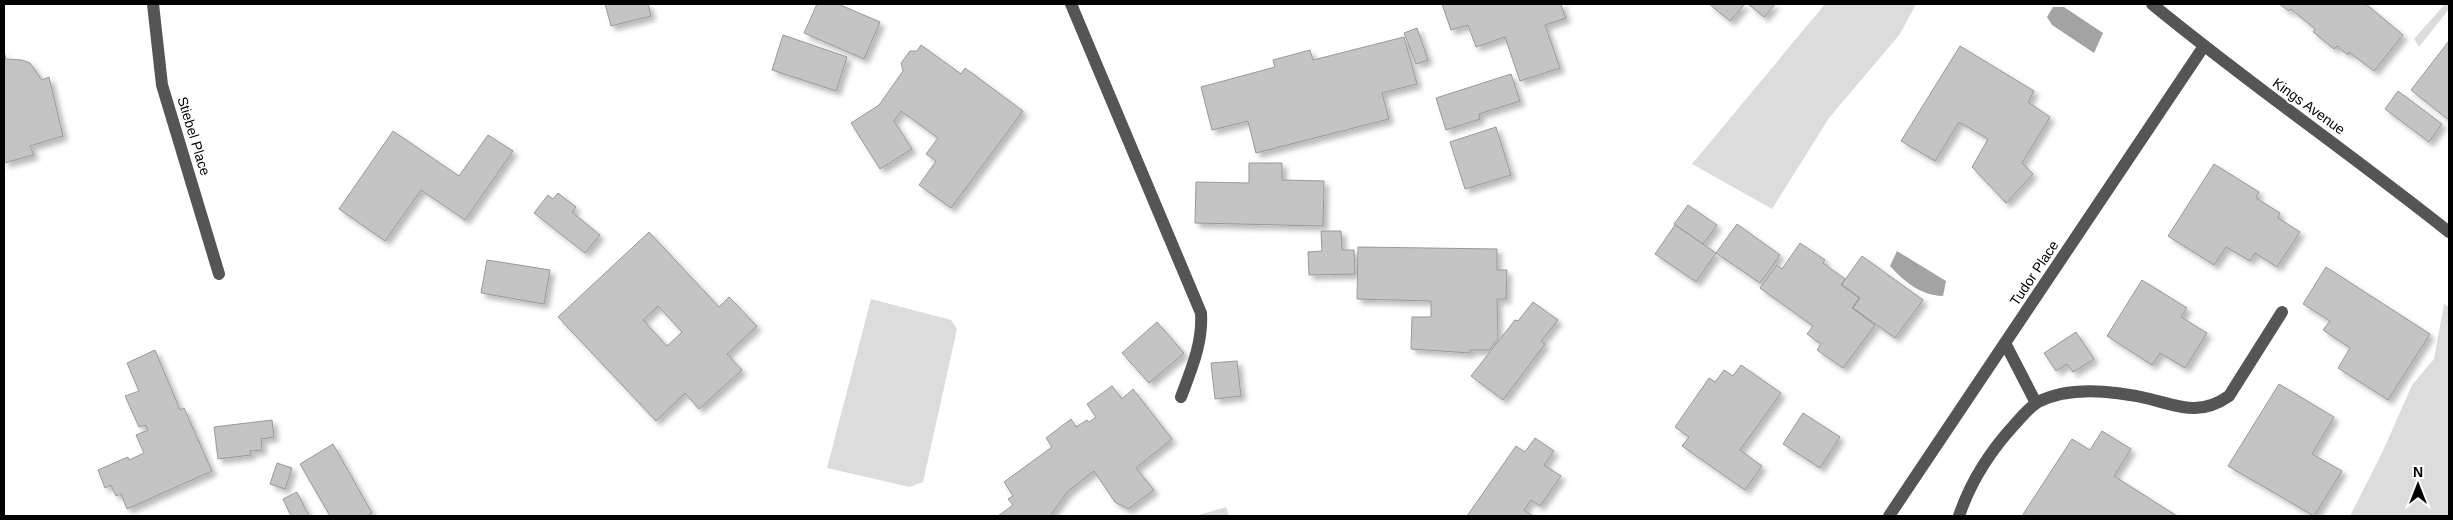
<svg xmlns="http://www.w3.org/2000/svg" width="2453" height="520" viewBox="0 0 2453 520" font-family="Helvetica,sans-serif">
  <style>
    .green { fill: #dcdcdc }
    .water { fill: #a3a3a3 }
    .building { fill: #c4c4c4; stroke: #999; fill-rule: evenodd; filter: url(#shadow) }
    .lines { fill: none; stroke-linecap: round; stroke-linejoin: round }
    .minor { stroke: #555; stroke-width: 12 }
    .labels { text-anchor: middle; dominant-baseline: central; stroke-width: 4; stroke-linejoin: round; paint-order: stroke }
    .street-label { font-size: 14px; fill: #000; stroke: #fff }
  </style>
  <defs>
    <filter id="shadow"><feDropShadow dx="4.5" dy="4.5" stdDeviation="2.5" flood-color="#0004"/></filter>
  </defs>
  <rect width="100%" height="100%" fill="#fff"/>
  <g class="green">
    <polygon points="1825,4 1916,4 1900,34 1829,118 1772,209 1692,164"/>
    <polygon points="2445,4 2449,4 2449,9 2419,47 2414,39"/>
    <polygon points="871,299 951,320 957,329 923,482 910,487 827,468"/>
    <polygon points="2444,304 2449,307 2449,516 2350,516 2382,453 2412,385 2434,359"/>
    <polygon points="1226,507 1229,516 1195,516"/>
  </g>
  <g class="water">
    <polygon points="2053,7 2064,7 2103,33 2094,53 2052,25 2047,17"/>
    <path d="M1897,251L1946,281L1943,296C1922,296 1903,281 1890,266Z"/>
  </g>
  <g class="building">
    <polygon points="605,4 648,4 651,16 611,26"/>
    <polygon points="817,4 838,4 880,22 864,59 804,33"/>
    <polygon points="1442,4 1565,4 1561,5 1566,18 1545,25 1560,68 1520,81 1505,37 1476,47 1468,25 1451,30"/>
    <polygon points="1709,4 1745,4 1730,21"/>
    <polygon points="1748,4 1775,4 1764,17"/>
    <polygon points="2279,4 2366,4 2403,35 2374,71 2349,52 2348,55 2337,46 2334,49 2313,32 2315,29 2291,9 2289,11"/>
    <polygon points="1417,28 1428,60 1416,64 1404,33"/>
    <polygon points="783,35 847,57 836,91 772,70"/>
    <polygon points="1404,37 1417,84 1382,93 1389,119 1256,153 1248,121 1212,130 1201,87 1275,67 1273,60 1310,50 1313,60"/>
    <polygon points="2449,41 2449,120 2411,90"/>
    <polygon points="921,45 961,74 965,68 1023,111 951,208 919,185 936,161 926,154 938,138 901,111 894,121 912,149 880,169 851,123 879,105 903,71 901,63 910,51 917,51"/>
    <polygon points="1960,46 2034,91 2028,102 2050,117 2022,163 2033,174 2006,203 1972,167 1988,139 1959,122 1935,161 1901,141"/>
    <polygon points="4,51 6,59 22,60 30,63 42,80 49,77 63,136 30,146 34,155 4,163"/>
    <polygon points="1511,74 1520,101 1479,114 1480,119 1446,130 1436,98"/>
    <polygon points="2398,91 2442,124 2429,142 2385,109"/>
    <polygon points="1496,127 1511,175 1465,189 1450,142"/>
    <polygon points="393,131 459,176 488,135 513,151 465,220 421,190 385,241 339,209"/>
    <polygon points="1249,163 1282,163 1282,180 1324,181 1323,226 1195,223 1196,182 1249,183"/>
    <polygon points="2214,164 2259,192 2256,198 2280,213 2278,218 2300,232 2277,267 2255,253 2250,261 2226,247 2214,265 2168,236"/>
    <polygon points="558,193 576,207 572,212 600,235 585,253 534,213 548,195 553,199"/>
    <polygon points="1688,205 1717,225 1703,244 1674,224"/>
    <polygon points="1737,224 1780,255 1760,283 1716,253"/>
    <polygon points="1675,225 1716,253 1696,282 1655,254"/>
    <polygon points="1321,231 1341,231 1342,250 1354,250 1355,274 1309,275 1308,252 1322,251"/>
    <path d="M649,232L719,307L729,297L757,326L727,354L742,370L699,409L685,393L656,421L558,317ZM658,306L682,332L667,346L643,320Z"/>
    <polygon points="1800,243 1825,260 1823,263 1845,279 1841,285 1859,298 1852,308 1875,325 1843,368 1817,350 1821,344 1807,334 1813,326 1760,288 1777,265 1782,269"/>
    <polygon points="1358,247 1497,249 1497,270 1507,270 1506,299 1497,299 1498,339 1489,350 1470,350 1470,353 1411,349 1412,317 1431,317 1431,301 1357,299"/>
    <polygon points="1862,256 1923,300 1895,338 1853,308 1860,298 1842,284"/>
    <polygon points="487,260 550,270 544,304 481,293"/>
    <polygon points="2326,267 2430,334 2388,400 2338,368 2350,348 2323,330 2330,321 2303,304"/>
    <polygon points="2142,280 2187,308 2181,317 2207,333 2185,368 2160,353 2152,365 2107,336"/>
    <polygon points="1533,302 1558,320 1541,341 1545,344 1503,400 1471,376 1515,320 1518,321"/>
    <polygon points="1157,322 1184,353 1149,383 1122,353"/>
    <polygon points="2076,332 2094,359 2073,372 2067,364 2056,371 2044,353"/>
    <polygon points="155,350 180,410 184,408 212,471 127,509 121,494 116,496 111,485 105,488 98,470 128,457 129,460 144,453 136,435 148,430 146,425 139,427 125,396 139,391 127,363"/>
    <polygon points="1237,361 1241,396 1215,399 1211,363"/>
    <polygon points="1741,365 1781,393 1740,450 1762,466 1745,490 1682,446 1689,437 1675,427 1709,378 1715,382 1724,370 1733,376"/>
    <polygon points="2279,384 2334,417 2312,454 2342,471 2314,516 2228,466"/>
    <polygon points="1112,386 1122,399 1133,389 1172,439 1136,468 1154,490 1128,509 1115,502 1094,471 1068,491 1050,516 998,516 1013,505 1008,499 1013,496 1004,482 1052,447 1046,438 1071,419 1076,427 1087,420 1089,422 1096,417 1087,404"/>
    <polygon points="1803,413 1840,437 1820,468 1783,444"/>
    <polygon points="272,420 274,437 261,439 262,450 250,451 251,455 218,459 214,427"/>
    <polygon points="2102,431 2131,449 2114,476 2177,516 2022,516 2072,439 2090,450"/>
    <polygon points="1535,438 1554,451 1544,465 1561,476 1540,506 1531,500 1524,510 1533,516 1467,516 1516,446 1525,452"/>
    <polygon points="333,444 372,513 366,516 330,516 300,464"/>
    <polygon points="277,463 292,468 285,489 270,484"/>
    <polygon points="297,492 309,516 291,516 283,499"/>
  </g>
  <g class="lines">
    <g class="minor">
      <polyline points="153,4 162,85 219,274"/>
      <path d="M1071,4L1201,313C1203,343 1191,370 1181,397"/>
      <path d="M2152,4C2248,83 2351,154 2449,232"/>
      <polyline points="2005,343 2036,403"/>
      <polyline points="1889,516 2204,46"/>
      <path d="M1959,516C1971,480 1990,451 2016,423C2022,416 2030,407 2038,402C2071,385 2115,391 2150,399C2181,407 2200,416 2229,396L2282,312"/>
    </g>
  </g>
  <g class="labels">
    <g class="street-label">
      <text transform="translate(2309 106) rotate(36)">Kings Avenue</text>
      <text transform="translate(194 136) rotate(73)">Stiebel Place</text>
      <text transform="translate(2034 273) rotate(-56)">Tudor Place</text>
    </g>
  </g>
  <rect width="2453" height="520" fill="none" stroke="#000000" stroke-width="10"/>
  <g transform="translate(2418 485)" stroke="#ffffff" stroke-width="4" paint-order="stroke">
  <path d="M0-4L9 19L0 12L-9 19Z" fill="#000000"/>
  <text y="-8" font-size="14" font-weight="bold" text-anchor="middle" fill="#000000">N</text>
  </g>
</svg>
